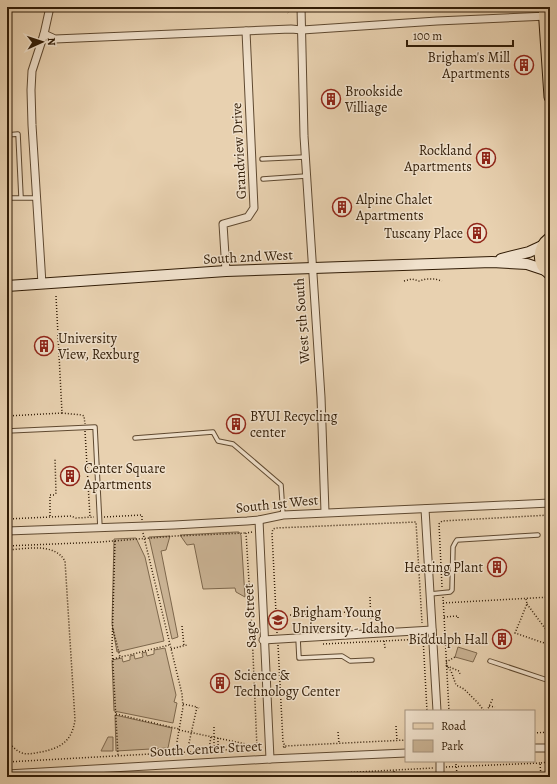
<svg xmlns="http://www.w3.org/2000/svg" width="557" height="784" viewBox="0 0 557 784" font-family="Alegreya,serif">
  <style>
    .green { fill: #c9b293; stroke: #7d674c }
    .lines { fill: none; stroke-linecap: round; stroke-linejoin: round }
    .service-casing { stroke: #5f4930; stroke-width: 5.5 }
    .minor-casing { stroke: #5f4930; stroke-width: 9 }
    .secondary-casing { stroke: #311c06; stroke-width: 12 }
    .primary-casing { stroke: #311c06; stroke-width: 13 }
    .path { stroke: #311c06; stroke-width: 1.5; stroke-dasharray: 1 2; stroke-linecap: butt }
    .service { stroke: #f0e1cc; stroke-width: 3.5 }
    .minor { stroke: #f0e1cc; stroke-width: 7 }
    .secondary { stroke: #f0e1cc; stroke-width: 10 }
    .primary { stroke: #e8d1b0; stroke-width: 11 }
    .labels { text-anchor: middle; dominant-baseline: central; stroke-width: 3; stroke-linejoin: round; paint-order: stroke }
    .poi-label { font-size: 14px; fill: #311c06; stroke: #f0e1cc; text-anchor: start }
    .street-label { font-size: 14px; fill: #311c06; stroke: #f0e1cc }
  </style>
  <rect width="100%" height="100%" fill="#e8d1b0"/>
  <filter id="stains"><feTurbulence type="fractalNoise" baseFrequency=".005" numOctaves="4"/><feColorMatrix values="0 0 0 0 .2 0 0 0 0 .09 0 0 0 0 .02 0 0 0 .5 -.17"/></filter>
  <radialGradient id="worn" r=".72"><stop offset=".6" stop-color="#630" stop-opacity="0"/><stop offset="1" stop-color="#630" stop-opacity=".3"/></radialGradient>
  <g class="green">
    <polygon points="236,532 239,532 241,535 245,597 236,592 235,588 203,589 194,544 187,545 180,535"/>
    <polygon points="170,536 166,550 161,551 178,637 172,639 149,537"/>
    <polygon points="136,538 145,557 164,641 117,652 112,624 114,539"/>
    <polygon points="458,647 477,653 473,662 455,657"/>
    <polygon points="165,648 176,695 174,702 177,703 173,723 114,711 112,660 122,658 123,662 130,660 130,656 134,655 135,659 143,657 142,653 146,652 147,656 154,654 154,650"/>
    <polygon points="115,715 172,728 168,748 116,751"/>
    <polygon points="108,737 113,737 113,751 101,751"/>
  </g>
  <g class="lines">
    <g class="service-casing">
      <g id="service">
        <polyline points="7,135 18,134 21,197"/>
        <polyline points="262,159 305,157"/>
        <polyline points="263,179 306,176"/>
        <polyline points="7,198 36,198"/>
        <polyline points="7,431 95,427 100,528"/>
        <polyline points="135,438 213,432 218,441 233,444 281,485 283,515"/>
        <polyline points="430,594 450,592 452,590 453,547 455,543 457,540 538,535"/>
        <polyline points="298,638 299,658 342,656 350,661 372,660"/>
        <polyline points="490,661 550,681"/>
      </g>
    </g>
    <g class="minor-casing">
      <g id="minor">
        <polyline points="301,7 304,136 321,397 325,512"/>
        <polyline points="44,34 55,39 291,29 302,30 437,21 548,16"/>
        <polyline points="226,271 223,224 248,217 254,208 246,31"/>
        <polyline points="42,284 32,125 31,90 32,71 44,34 50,7"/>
        <polyline points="425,509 437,711"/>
        <polyline points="259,520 270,759"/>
        <polyline points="7,531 174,525 247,521 259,520 283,515 550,503"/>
        <polyline points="263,640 432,630"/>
        <polyline points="534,748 550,748"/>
        <polyline points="440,761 440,772"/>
        <polyline points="7,774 270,759 406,753"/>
      </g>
    </g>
    <g class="secondary-casing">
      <g id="secondary">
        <polyline points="501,259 529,252 542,246"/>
        <polyline points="7,286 226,271 492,262 527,264 545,270"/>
      </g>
    </g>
    <g class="primary-casing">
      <g id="primary">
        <polyline points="544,7 550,97"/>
        <path d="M550,238C537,248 537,264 550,274"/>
      </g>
    </g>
    <g class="path">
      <polyline points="281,7 288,13"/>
      <polyline points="404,281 412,279 419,281 426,279 435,279 442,281"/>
      <polyline points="56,296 62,413 82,415 84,416 85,424"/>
      <polyline points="7,416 62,413"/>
      <polyline points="85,431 90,517"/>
      <polyline points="50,516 50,495 54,495 56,493 55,459"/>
      <polyline points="104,517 142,515 142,520"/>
      <polyline points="7,519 71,516 76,518 94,517"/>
      <polyline points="252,532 246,533 252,631 257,748"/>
      <polyline points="143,533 182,694 183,707 175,753"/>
      <polyline points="115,541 112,647 118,755"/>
      <polyline points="7,546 101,542 175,536 246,533"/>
      <path d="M7,550C26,549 54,542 65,561L75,720C72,741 61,748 41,752C35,753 28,755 22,753C16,751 11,745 7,741"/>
      <polyline points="442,587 439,524 442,521 550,515"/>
      <polyline points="370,597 371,628"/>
      <polyline points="443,597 449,711"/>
      <polyline points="526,599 527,604 515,633 550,645"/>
      <polyline points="443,603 550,597"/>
      <polyline points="527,604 550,635"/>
      <polyline points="290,615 370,611"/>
      <polyline points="444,617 458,616 458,618"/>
      <polyline points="182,626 184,646"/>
      <polyline points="113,629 120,657"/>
      <polyline points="277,633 272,533 273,529 276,528 416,522 422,623"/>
      <polyline points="423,637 427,711"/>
      <polyline points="384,641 385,648"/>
      <polyline points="323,644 423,639"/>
      <polyline points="278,645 283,742 285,746 406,740"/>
      <polyline points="171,649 187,645"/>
      <polyline points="113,659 169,645"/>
      <polyline points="547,660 547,661 550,659"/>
      <polyline points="446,662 455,657"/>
      <polyline points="446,665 451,671 456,685 464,689 479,704 484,711"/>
      <polyline points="447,666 459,671 460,674"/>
      <polyline points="183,704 197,707"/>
      <polyline points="489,706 495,707"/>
      <polyline points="487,711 493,698"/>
      <polyline points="116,714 179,729"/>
      <polyline points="396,726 397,740"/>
      <polyline points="214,727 214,751"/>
      <polyline points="179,730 246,744 249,749"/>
      <polyline points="338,732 339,743"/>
      <polyline points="549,732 548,722 549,717"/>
      <polyline points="534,733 550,732"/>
      <polyline points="283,747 285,746 285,749"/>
      <polyline points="209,750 211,736"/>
      <polyline points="218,751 218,738"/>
      <polyline points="187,752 197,707 199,708"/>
      <polyline points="7,762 259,748"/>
      <polyline points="546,763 550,768"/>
      <polyline points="456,764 457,774"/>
      <polyline points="446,767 540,763"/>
      <polyline points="394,771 394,777"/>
      <polyline points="264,777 433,768"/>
      <polyline points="541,777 540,763 550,762"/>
    </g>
    <use href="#service" class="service"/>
    <use href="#minor" class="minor"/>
    <use href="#secondary" class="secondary"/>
    <use href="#primary" class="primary"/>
  </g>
  <defs>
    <g id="building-ring" transform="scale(1)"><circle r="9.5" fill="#f0e1cc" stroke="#8f2418" stroke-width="1.5"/><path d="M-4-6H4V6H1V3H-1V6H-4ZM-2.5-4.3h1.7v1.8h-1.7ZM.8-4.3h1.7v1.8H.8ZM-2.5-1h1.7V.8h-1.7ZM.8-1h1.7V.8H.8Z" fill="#8f2418"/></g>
    <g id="university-ring" transform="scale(1)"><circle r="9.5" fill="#f0e1cc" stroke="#8f2418" stroke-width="1.5"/><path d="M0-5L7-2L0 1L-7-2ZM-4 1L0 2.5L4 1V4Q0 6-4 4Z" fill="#8f2418"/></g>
  </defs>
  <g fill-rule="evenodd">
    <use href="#building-ring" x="524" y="65"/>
    <use href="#building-ring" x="331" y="99"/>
    <use href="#building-ring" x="486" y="158"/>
    <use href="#building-ring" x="342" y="207"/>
    <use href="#building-ring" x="477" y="233"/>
    <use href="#building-ring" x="44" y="346"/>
    <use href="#building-ring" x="236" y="424"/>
    <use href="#building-ring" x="70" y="476"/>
    <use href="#building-ring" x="497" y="567"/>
    <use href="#university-ring" x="278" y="620"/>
    <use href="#building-ring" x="502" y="639"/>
    <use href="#building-ring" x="220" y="683"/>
  </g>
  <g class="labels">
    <g class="poi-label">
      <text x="510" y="57" text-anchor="end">Brigham's Mill<tspan x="510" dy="16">Apartments</tspan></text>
      <text x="345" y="91">Brookside<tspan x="345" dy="16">Villiage</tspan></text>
      <text x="472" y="150" text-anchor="end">Rockland<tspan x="472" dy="16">Apartments</tspan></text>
      <text x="356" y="199">Alpine Chalet<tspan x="356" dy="16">Apartments</tspan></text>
      <text x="463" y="233" text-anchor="end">Tuscany Place</text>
      <text x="58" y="338">University<tspan x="58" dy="16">View, Rexburg</tspan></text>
      <text x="250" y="416">BYUI Recycling<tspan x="250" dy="16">center</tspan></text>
      <text x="84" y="468">Center Square<tspan x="84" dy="16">Apartments</tspan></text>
      <text x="483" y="567" text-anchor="end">Heating Plant</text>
      <text x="292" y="612">Brigham Young<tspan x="292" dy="16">University - Idaho</tspan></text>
      <text x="488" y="639" text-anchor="end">Biddulph Hall</text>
      <text x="234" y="675">Science &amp;<tspan x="234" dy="16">Technology Center</tspan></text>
    </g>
    <g class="street-label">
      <text transform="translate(239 151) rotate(-93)">Grandview Drive</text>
      <text transform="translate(248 257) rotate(-3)">South 2nd West</text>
      <text transform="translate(302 321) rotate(-94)">West 5th South</text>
      <text transform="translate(277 504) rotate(-6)">South 1st West</text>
      <text transform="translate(250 616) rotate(-93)">Sage Street</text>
      <text transform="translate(206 749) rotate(-3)">South Center Street</text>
    </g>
  </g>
  <rect width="557" height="784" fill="none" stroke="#e8d1b0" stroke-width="24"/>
  <rect x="8" y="8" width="541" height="768" fill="none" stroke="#311c06" stroke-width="2"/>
  <rect x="12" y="12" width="533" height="760" fill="none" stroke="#311c06"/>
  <rect x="405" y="710" width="130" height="52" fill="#f0e1cc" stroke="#a4927d"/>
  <rect x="413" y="723" width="20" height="6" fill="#e8d1b0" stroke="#a4927d"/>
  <text x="441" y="730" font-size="12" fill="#311c06">Road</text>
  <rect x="413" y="740" width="20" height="12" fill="#c9b293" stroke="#a4927d"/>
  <text x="441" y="750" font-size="12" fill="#311c06">Park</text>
  <g transform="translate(42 42) rotate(87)" stroke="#f0e1cc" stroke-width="3" paint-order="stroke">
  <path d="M0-3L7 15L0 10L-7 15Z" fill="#311c06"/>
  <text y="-6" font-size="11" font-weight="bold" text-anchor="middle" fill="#311c06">N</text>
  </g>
  <path d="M407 40v6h106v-6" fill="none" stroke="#311c06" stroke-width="2"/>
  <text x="413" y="40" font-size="12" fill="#311c06" stroke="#f0e1cc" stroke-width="3" paint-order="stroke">100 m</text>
  <rect width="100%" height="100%" filter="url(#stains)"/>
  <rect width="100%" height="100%" fill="url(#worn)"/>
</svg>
